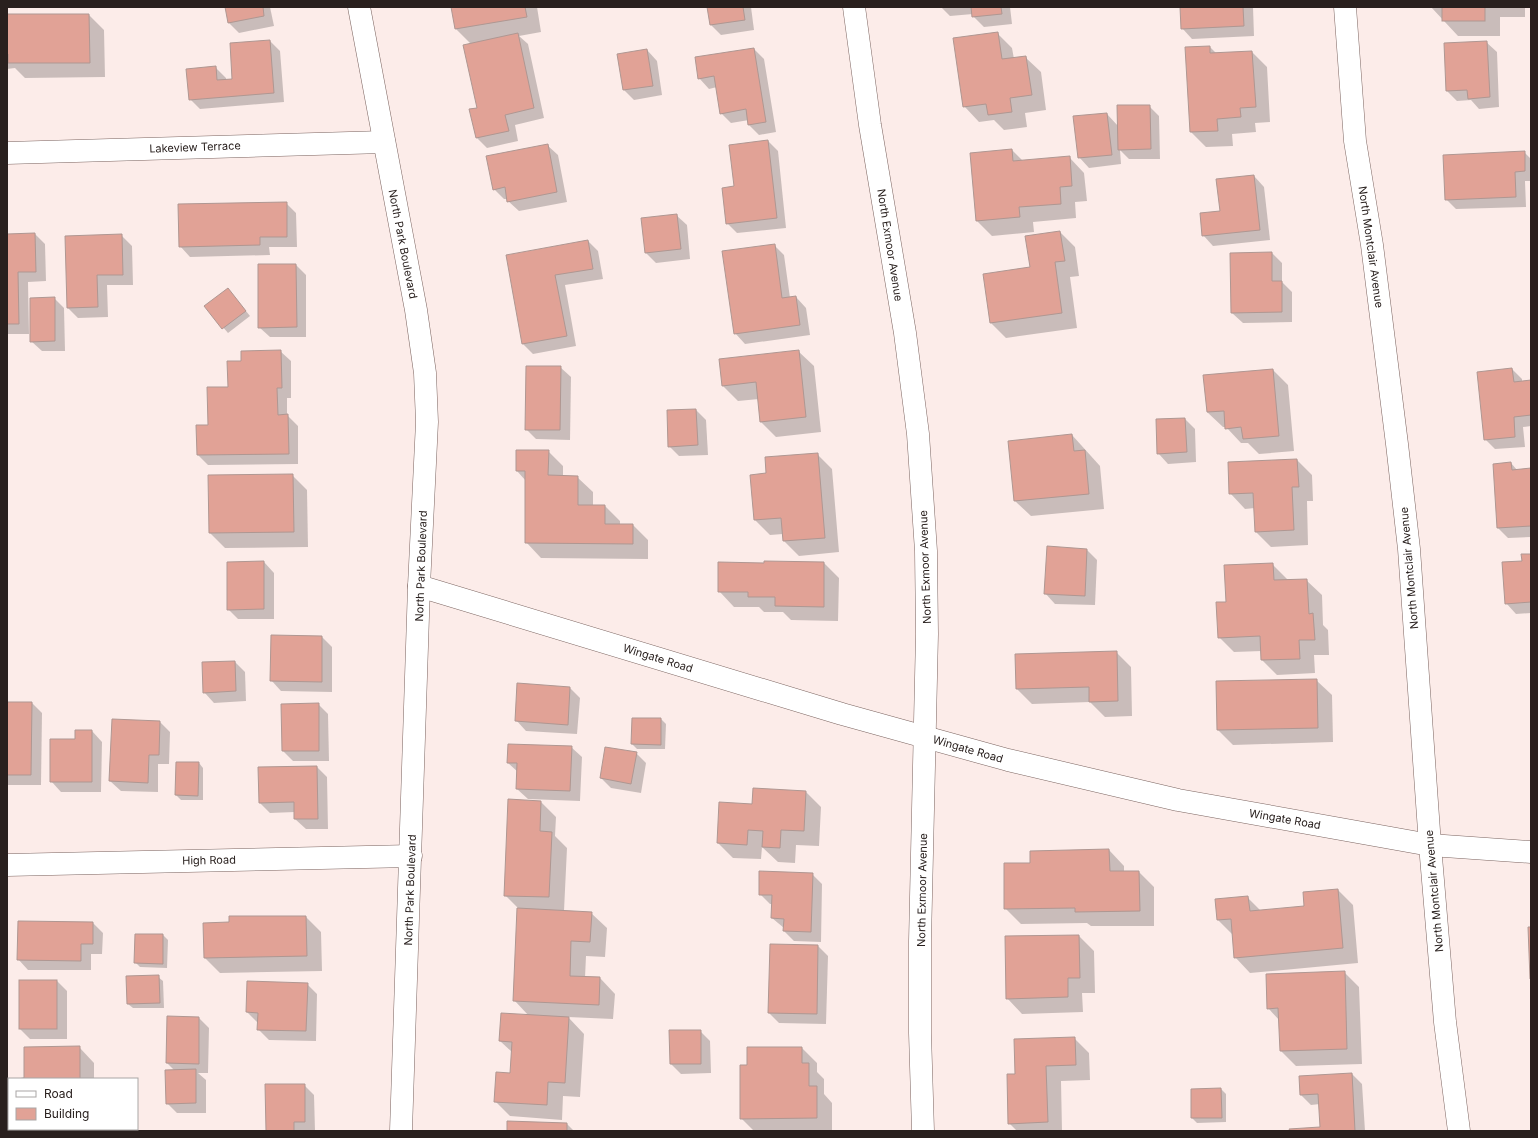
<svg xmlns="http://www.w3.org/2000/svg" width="1538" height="1138" viewBox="0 0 1538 1138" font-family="Inter,sans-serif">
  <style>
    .shadow { fill: #0003 }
    .building { fill: #e1a296; stroke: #af9792 }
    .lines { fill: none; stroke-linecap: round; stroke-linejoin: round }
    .minor-casing { stroke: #7c6561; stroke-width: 23 }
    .minor { stroke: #fff; stroke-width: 22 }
    .labels { text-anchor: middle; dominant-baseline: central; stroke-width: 3; stroke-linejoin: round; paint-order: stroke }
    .street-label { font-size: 11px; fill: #29201e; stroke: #fff }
  </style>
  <rect width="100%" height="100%" fill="#fcece9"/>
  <g class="shadow">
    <polygon points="226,7 270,7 274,26 239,33 229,23"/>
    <polygon points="452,7 537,7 541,32 519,36 528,44 544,118 515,125 518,141 487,148 477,138 478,109 471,44 456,29"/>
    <polygon points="708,7 751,7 754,30 721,35 711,25"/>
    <polygon points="941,7 1010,7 1012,24 984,27 973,16 973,14 950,16"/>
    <polygon points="1181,7 1253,7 1254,36 1192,39 1182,28"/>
    <polygon points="1431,7 1525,7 1525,17 1500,17 1500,36 1458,36"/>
    <polygon points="7,15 89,15 104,30 105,77 25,78 15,68 7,69"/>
    <polygon points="997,33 1012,48 1014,59 1025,57 1041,72 1046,110 1025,113 1027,127 1004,130 994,120 979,122 964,106"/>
    <polygon points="270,41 280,51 284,102 200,109 190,99 215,67 226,78 226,80 234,80"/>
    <polygon points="1486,42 1497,52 1499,107 1479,109 1471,100 1457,101 1447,91"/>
    <polygon points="1210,47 1217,54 1252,52 1267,67 1270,122 1255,123 1256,132 1232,134 1233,146 1206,147 1191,132"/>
    <polygon points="754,49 764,59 776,132 759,135 749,125 749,120 731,123 721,113 717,87 709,89 699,78"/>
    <polygon points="647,50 657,61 662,95 634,100 624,90"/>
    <polygon points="1149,106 1159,116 1160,159 1129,159 1120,150 1121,164 1089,168 1079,157 1107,114 1118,126"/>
    <polygon points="768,141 778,151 786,228 737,233 727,223 735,187"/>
    <polygon points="547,145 558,155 567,202 519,211 508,201 508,199 504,199 494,189"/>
    <polygon points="1012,150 1023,161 1069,157 1084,173 1087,201 1075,202 1076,218 1033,222 1034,232 992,236 977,221"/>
    <polygon points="1524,152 1531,159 1531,181 1525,181 1526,207 1456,209 1446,199"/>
    <polygon points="1254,176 1264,187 1270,240 1213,246 1203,235 1221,212"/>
    <polygon points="286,203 296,213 297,247 269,247 270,255 190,257 180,246"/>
    <polygon points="676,215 687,225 690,259 656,263 646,253"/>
    <polygon points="1060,232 1075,247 1079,276 1070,277 1077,328 1006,338 991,323 984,275 1031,268"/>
    <polygon points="35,234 45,244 46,281 28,282 29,334 7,334 7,235"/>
    <polygon points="121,235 132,246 133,285 107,285 108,317 78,318 68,308"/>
    <polygon points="588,241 598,251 603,279 565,285 576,346 533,354 523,344 507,256"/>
    <polygon points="774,245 784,255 790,298 796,297 806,308 810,335 745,344 735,333"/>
    <polygon points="1272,253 1282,263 1282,282 1292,292 1292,322 1243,323 1232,313"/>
    <polygon points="296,265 306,275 306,337 270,337 259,327"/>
    <polygon points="232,294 250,316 228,333 205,306"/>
    <polygon points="54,298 64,308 65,351 42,351 31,341"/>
    <polygon points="280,351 291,361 291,398 287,398 287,415 298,426 298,464 208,465 198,455 209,426 242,362"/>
    <polygon points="798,351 814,366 821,432 776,437 761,422 759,399 738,401 723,386"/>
    <polygon points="560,367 571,377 570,440 536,439 526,429"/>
    <polygon points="1512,369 1522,379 1522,382 1531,381 1531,426 1523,427 1525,447 1495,449 1485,439"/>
    <polygon points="1273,370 1288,385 1294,451 1259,454 1248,443 1241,443 1226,427 1223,427 1207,412 1204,376"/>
    <polygon points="696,410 706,420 708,455 679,456 669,446"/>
    <polygon points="1185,419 1195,429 1196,462 1168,464 1158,453"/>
    <polygon points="1072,435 1100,466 1104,509 1031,516 1015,501 1009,441"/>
    <polygon points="517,451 548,451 563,466 563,477 577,477 593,492 593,506 605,506 620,521 620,525 633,525 648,540 648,559 541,558 526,542 526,481 517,471"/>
    <polygon points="817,454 832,469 839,552 799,556 784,541 783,534 770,535 755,520 767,474"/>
    <polygon points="1297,460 1312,475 1313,501 1307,501 1308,545 1271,547 1256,532 1255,508 1245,509 1230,493"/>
    <polygon points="1511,463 1517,470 1531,469 1531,537 1508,538 1498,528"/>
    <polygon points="292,475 307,490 308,547 225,548 210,533"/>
    <polygon points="1087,550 1097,560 1095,605 1055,604 1045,593"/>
    <polygon points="1531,555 1531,613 1516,614 1506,603 1523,562"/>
    <polygon points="264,562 274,573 274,619 238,619 228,609"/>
    <polygon points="765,562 824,563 839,578 838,621 791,620 783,612 764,612 759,607 734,607 719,591 765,564"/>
    <polygon points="1272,564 1288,580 1306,580 1322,595 1323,625 1328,630 1329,655 1314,655 1315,673 1277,675 1262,660 1262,651 1234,652 1219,637 1227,603"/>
    <polygon points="272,636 322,637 332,647 332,692 281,691 271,680"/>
    <polygon points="1116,652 1131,667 1132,716 1105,717 1090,702 1032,704 1017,689"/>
    <polygon points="235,662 245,672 246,701 214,703 204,692"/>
    <polygon points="1316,680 1332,695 1333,742 1233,745 1218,730"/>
    <polygon points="518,684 570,688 580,698 577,734 526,731 516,720"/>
    <polygon points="7,703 32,703 42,713 41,785 7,785"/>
    <polygon points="318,704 328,714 329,761 293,761 283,751"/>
    <polygon points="661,719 666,724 665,749 637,749 632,744"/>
    <polygon points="160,722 170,732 169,764 158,764 158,792 121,791 110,781"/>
    <polygon points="92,731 102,742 101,792 61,792 51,781 76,740"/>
    <polygon points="571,747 582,757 580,801 528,799 517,789 518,772 508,763"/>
    <polygon points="636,753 646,763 641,793 611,788 601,778"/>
    <polygon points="199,763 203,768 203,800 181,800 176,795"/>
    <polygon points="317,767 327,777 328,829 306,829 295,819 295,812 270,813 260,803"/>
    <polygon points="806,792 821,807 819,846 796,845 795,863 778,862 762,847 761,859 733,858 718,843 753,805"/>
    <polygon points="541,802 556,817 555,836 567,848 564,911 591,913 607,928 605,957 586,956 585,978 600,978 615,994 613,1019 568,1017 584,1034 580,1097 563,1096 562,1120 510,1116 495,1101 511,1074 512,1052 500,1041 529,1016 514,1000 518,908 505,895"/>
    <polygon points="1109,850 1124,866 1124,872 1139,872 1154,887 1154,926 1091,926 1087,923 1021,924 1005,908 1031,864"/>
    <polygon points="812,874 822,884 821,942 794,941 784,931 784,928 772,918 773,904 770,904 760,894"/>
    <polygon points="1338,890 1353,905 1358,963 1250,973 1235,957 1233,935 1218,920 1248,898 1261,911 1305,907 1304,893"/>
    <polygon points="230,917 306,917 321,932 322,971 220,973 205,958 230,923"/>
    <polygon points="93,923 103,933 102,954 91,954 91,970 28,970 18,959"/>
    <polygon points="136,935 163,935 168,940 167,968 140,967 135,962"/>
    <polygon points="1079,936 1094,951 1095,993 1082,993 1083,1012 1022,1014 1007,998"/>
    <polygon points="818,946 828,956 826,1024 779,1023 769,1013"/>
    <polygon points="1344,972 1359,987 1362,1064 1296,1066 1281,1051 1280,1021 1268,1008"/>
    <polygon points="158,977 163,981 164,1008 133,1008 128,1004"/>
    <polygon points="57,981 67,991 67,1039 30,1039 20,1029"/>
    <polygon points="307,984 317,994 316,1041 269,1040 258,1029 259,1022 257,1022 247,1012"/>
    <polygon points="199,1018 209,1028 208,1073 198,1073 206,1080 206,1113 177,1113 167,1103 175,1071 167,1063"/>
    <polygon points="700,1031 710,1041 711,1073 681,1074 671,1064"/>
    <polygon points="1074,1038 1089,1053 1090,1080 1061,1081 1062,1131 1017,1131 1009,1123 1016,1075"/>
    <polygon points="79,1047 94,1063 94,1079 25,1079"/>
    <polygon points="802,1048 817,1063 817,1072 824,1079 824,1094 832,1103 832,1131 754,1131 741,1118 748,1066"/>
    <polygon points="1352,1074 1362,1084 1365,1131 1291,1131 1321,1128 1320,1104 1311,1105 1301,1095"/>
    <polygon points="304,1085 314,1095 315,1131 267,1131"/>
    <polygon points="1221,1089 1226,1094 1226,1122 1197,1123 1192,1118"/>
    <polygon points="567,1124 574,1131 508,1131"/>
    <polygon points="23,1129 95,1129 95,1131 25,1131"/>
  </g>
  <g class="building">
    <polygon points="225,7 263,7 264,16 228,23"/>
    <polygon points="451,7 525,7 527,17 455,29"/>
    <polygon points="707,7 743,7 745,20 710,25"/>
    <polygon points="971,7 1001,7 1002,14 972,17"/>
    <polygon points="1180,7 1243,7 1244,26 1181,29"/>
    <rect x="1442" y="7" width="43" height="14"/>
    <polygon points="7,14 89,14 90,63 8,63 8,54 7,54"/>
    <polygon points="998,32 1002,59 1026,56 1032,95 1010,98 1012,112 988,115 986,104 963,107 953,38"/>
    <polygon points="518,33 534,108 505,115 509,131 476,138 469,109 477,108 463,45"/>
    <polygon points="270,40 274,93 189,100 186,69 216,66 217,80 232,79 230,43"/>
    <polygon points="1487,41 1490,97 1468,99 1467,90 1446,91 1444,43"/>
    <polygon points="1210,46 1210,53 1252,51 1256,107 1240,108 1241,117 1217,119 1218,131 1190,132 1185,47"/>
    <polygon points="754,48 766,122 748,125 746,109 720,114 714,76 698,79 695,57"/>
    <polygon points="647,49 653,86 623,90 617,54"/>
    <polygon points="1117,105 1150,105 1151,149 1118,150"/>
    <polygon points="1107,113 1112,155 1078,158 1073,116"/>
    <polygon points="768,140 777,218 726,224 722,188 734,186 729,145"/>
    <polygon points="548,144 557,192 507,202 505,187 493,190 486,156"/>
    <polygon points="1012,149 1013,161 1070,156 1072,186 1060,187 1061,204 1019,207 1020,217 976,221 970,153"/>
    <polygon points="1525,151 1525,171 1515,172 1516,197 1445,200 1443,155"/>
    <polygon points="1254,175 1260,230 1202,236 1200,213 1220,211 1216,179"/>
    <polygon points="287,202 287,237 260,237 260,245 179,247 178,204"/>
    <polygon points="677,214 681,249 645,253 641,218"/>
    <polygon points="1060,231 1065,261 1055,262 1062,313 990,323 983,274 1030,267 1025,236"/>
    <polygon points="35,233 36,272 18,272 19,324 7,324 7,234"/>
    <polygon points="122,234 123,275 97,275 98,307 67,308 65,236"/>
    <polygon points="588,240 593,269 555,275 567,336 522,344 506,255"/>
    <polygon points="775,244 782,298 796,296 800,325 734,334 722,251"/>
    <polygon points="1272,252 1272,281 1282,281 1282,312 1231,313 1230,253"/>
    <polygon points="258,264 296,264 297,327 258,328"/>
    <polygon points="228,288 246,311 222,329 204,306"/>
    <polygon points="55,297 55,341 30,342 30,298"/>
    <polygon points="281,350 282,388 277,388 278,415 288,414 289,454 197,455 196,425 208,425 207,387 228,387 227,361 241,361 241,351"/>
    <polygon points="799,350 806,417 760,422 756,382 722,386 719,359"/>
    <polygon points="526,366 561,366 560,430 525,430"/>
    <polygon points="1512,368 1514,382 1531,380 1531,415 1514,417 1515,437 1484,440 1477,372"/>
    <polygon points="1273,369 1279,436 1243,439 1241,427 1225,429 1224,411 1207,412 1203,375"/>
    <polygon points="696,409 698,445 668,447 667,410"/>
    <polygon points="1185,418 1187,452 1157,454 1156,419"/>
    <polygon points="1072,434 1074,451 1085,450 1089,494 1014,501 1008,441"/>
    <polygon points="516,450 549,450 548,475 578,476 578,505 605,505 605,524 633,524 633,544 525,543 525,471 516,471"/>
    <polygon points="818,453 825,538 783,541 781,518 754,520 750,475 766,473 765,457"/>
    <polygon points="1297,459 1299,487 1292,487 1294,530 1255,532 1253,493 1229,494 1228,462"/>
    <polygon points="1511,462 1512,470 1531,468 1531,526 1497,528 1493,464"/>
    <polygon points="293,474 294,532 209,533 208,475"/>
    <polygon points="1047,546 1087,549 1085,596 1044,594"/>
    <polygon points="1521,554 1531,554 1531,602 1505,604 1502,562 1522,561"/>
    <polygon points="264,561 264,609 227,610 227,562"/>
    <polygon points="764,561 824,562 824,607 775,606 775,597 748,597 748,592 718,592 718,562 764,563"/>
    <polygon points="1273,563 1274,580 1307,579 1309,614 1313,613 1315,640 1299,640 1300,659 1261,660 1260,636 1218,638 1216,602 1226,602 1224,565"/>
    <polygon points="271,635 322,636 322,682 270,681"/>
    <polygon points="1117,651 1118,701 1089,702 1089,687 1016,689 1015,654"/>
    <polygon points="235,661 236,691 203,693 202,662"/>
    <polygon points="1317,679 1318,728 1217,730 1216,681"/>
    <polygon points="517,683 570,687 568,725 515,721"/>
    <polygon points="7,702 32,702 31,775 7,775"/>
    <polygon points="319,703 319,751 282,751 281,704"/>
    <polygon points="632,718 661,718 661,745 631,744"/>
    <polygon points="112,719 160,721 159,755 149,755 148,783 109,781"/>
    <polygon points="75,730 92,730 92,782 50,782 50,739 75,739"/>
    <polygon points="508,744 572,746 570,791 516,789 517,763 507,763"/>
    <polygon points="605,747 637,752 631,784 600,778"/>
    <polygon points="176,762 199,762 198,796 175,795"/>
    <polygon points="317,766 318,819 294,819 294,802 259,803 258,767"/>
    <polygon points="753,788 806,791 804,831 781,830 780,848 762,847 763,831 748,830 747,845 717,843 719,802 752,804"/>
    <polygon points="508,799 541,801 540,831 552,832 549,897 504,896"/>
    <polygon points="1109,849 1110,871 1139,871 1140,911 1075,912 1075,908 1004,909 1004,863 1030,863 1030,851"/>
    <polygon points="759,871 813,873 811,932 783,931 784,919 771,918 772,895 759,895"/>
    <polygon points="1338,889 1343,948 1234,958 1231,919 1217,920 1215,899 1248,896 1250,911 1304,906 1303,892"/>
    <polygon points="517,908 592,912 590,942 571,941 570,976 600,977 599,1005 513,1001"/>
    <polygon points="229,916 306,916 307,956 204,958 203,923 229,922"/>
    <polygon points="18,921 93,922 93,944 81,944 81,961 17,960"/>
    <polygon points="1528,927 1531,927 1531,979 1530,979"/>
    <polygon points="135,934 163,934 163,964 134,963"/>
    <polygon points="1079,935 1080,978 1068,978 1068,997 1006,999 1005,936"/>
    <polygon points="770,944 818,945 817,1014 768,1013"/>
    <polygon points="1345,971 1347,1049 1280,1051 1278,1008 1267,1009 1266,974"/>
    <polygon points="159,975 160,1003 127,1004 126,976"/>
    <rect x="19" y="980" width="38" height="49"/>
    <polygon points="247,981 308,983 306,1031 257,1030 258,1013 246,1012"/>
    <polygon points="501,1013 569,1017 565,1083 548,1082 547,1105 494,1102 496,1072 510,1073 512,1042 499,1041"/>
    <polygon points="167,1016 199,1017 199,1064 166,1063"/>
    <polygon points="669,1030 701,1030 701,1064 670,1064"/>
    <polygon points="1075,1037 1076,1065 1046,1066 1048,1122 1008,1124 1007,1074 1015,1074 1014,1039"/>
    <polygon points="80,1046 80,1079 17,1079 24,1078 24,1047"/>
    <polygon points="747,1047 802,1047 802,1063 809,1063 809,1086 817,1086 817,1118 740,1119 740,1065 747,1065"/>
    <polygon points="196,1069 196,1103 166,1104 165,1070"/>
    <polygon points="1352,1073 1355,1131 1290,1131 1289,1129 1320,1127 1318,1094 1300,1095 1299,1076"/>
    <polygon points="265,1084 305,1084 305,1122 294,1122 294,1131 266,1131"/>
    <polygon points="1221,1088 1222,1118 1191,1118 1191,1089"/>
    <polygon points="507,1121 567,1123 567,1131 507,1131"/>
  </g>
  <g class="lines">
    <g class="minor-casing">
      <g id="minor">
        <polyline points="359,7 416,310 425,373 427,422 419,586 401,1131"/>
        <polyline points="854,7 870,125 905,333 918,434 926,551 927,634 920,941 920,1033 923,1131"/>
        <polyline points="1345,7 1355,141 1372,245 1397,444 1409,549 1430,845 1445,1022 1459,1131"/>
        <polyline points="7,153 384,142"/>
        <polyline points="419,586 842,714 1008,760 1178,800 1430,845 1531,852"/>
        <polyline points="7,865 411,856"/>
      </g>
    </g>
    <use href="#minor" class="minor"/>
  </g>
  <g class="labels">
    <g class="street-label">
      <text transform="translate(195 147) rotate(-2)">Lakeview Terrace</text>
      <text transform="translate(403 244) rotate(79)">North Park Boulevard</text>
      <text transform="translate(890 245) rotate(81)">North Exmoor Avenue</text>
      <text transform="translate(1371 247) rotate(82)">North Montclair Avenue</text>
      <text transform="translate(421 566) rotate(-88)">North Park Boulevard</text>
      <text transform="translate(925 567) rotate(-92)">North Exmoor Avenue</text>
      <text transform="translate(1409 568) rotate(-95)">North Montclair Avenue</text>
      <text transform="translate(658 658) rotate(17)">Wingate Road</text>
      <text transform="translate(968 749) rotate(16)">Wingate Road</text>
      <text transform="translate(1285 819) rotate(10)">Wingate Road</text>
      <text transform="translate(209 860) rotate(-1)">High Road</text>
      <text transform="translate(410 890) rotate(-88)">North Park Boulevard</text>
      <text transform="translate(922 890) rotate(-89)">North Exmoor Avenue</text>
      <text transform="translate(1434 891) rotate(-95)">North Montclair Avenue</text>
    </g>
  </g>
  <rect width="1538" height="1138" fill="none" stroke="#29201e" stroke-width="16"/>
  <rect x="8" y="1078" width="130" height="52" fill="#ffffff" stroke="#a9a6a5"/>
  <rect x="16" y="1091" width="20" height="6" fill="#ffffff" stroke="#a9a6a5"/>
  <text x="44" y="1098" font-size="12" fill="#29201e">Road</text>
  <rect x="16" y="1108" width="20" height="12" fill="#e1a296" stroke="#a9a6a5"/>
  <text x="44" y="1118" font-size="12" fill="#29201e">Building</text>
</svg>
